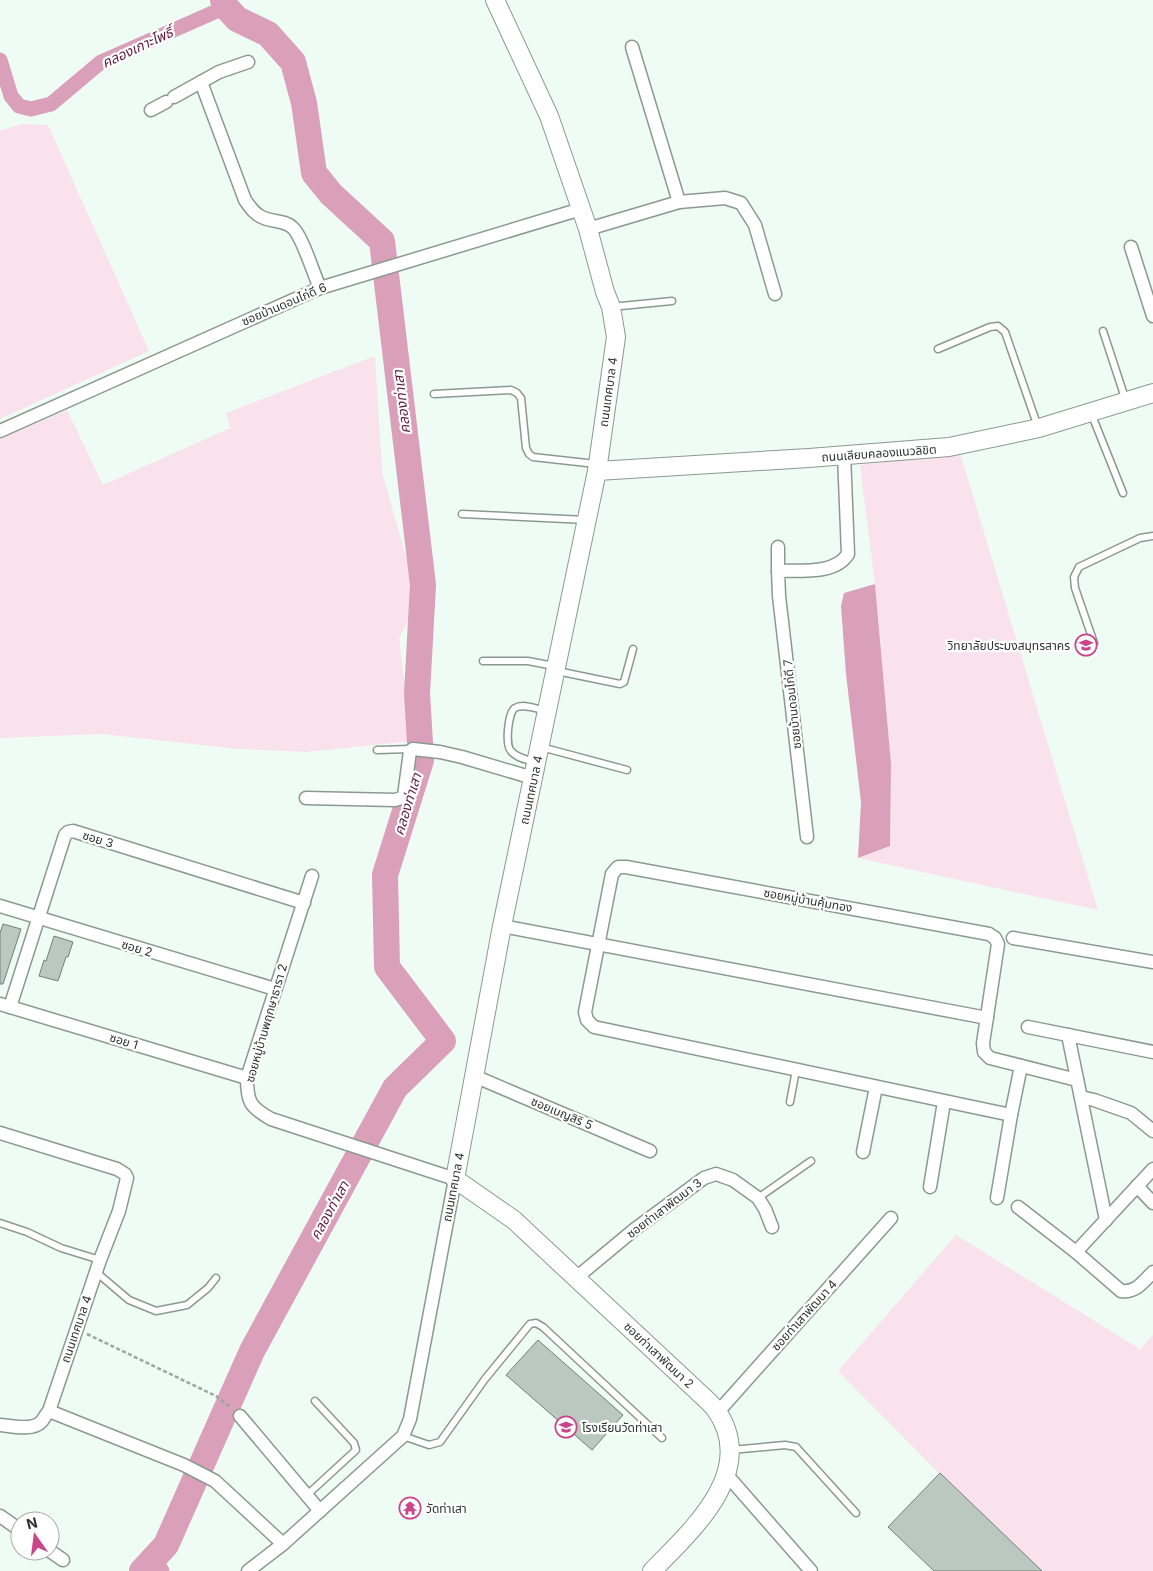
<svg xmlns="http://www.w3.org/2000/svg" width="1153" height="1571" viewBox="0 0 1153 1571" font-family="Inter,'Noto Sans Thai',sans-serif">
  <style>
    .green { fill: #f9e2eb }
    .water { fill: #daa0b9 }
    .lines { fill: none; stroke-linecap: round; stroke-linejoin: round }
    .canal { stroke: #daa0b9; stroke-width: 15 }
    .river { stroke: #daa0b9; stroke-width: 26 }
    .building { fill: #bac8c1; stroke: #738079 }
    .lane-casing { stroke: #8b9992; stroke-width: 9 }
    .street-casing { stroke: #8b9992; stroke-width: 15 }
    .secondary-casing { stroke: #8b9992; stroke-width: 20 }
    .path { stroke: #9ca6a1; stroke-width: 2.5; stroke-dasharray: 4 2.5; stroke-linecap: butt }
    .lane { stroke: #fff; stroke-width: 6 }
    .street { stroke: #fff; stroke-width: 12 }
    .secondary { stroke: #fff; stroke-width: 18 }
    .labels { text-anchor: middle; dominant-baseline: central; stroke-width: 4.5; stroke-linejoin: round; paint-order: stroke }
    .street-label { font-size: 12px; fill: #2d322f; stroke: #fff }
    .poi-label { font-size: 12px; fill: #2d322f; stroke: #fff; text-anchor: start }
    .water-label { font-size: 14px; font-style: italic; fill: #5e1a3d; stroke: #fff }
  </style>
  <rect width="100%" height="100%" fill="#eefcf5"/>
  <g class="green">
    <polygon points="22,124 48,125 149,351 0,419 0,131"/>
    <polygon points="375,356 382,472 409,567 411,615 399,638 412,741 306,752 238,749 102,734 0,738 0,439 67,410 103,485 230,428 226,413"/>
    <polygon points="960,453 1098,910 858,858 890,846 891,764 876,592 860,465"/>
    <polygon points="956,1235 1140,1349 1153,1335 1153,1571 1035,1571 838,1371"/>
  </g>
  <polygon class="water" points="875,584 891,764 890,846 858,858 861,802 846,674 841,606 844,593"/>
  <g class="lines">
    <g class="canal">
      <polyline points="0,60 11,96 19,106 31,109 51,104 101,62 226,7"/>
      <polyline points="155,1558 162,1571"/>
    </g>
    <polyline class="river" points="142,1571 166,1545 252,1351 395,1088 443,1041 387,967 385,875 421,760 417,693 423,585 382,241 331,194 314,173 304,103 293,62 268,34 237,19 226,7 223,0"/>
  </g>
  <g class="building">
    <polygon points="3,924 21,929 3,984 0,984 0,933"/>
    <polygon points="54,936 73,942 68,957 66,957 58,981 39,976 44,960 46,961"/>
    <polygon points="538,1340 623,1415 592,1450 506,1375"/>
    <polygon points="940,1473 1042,1571 934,1571 888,1527"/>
  </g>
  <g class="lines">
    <g class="lane-casing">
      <g id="lane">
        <polyline points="611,307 672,301"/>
        <polyline points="1103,331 1126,401"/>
        <polyline points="938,349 990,327 998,326 1005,332 1038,427"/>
        <polyline points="434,394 511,390 517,393 521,398 526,448 529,454 533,457 596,464"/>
        <polyline points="1091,413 1123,493"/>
        <polyline points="462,514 586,520"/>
        <polyline points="1094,643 1075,588 1074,577 1079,567 1140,538 1153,536"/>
        <polyline points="483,661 528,661 554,666"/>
        <polyline points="557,671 620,684 624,682 633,649"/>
        <polyline points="541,747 627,770"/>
        <polyline points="377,750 411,749"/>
        <path d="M535,762C527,760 517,758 511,751C505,745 508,712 515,708C523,703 538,709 546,711"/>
        <polyline points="790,1102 796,1070"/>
        <polyline points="758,1198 811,1161"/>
        <polyline points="0,1223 27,1232 61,1248 100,1260"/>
        <polyline points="96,1272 129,1300 156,1311 187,1305 208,1288 216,1278"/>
        <polyline points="403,1436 429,1445 440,1442 485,1379 530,1324 536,1323 543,1327 662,1438"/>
        <polyline points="731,1450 785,1445 796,1447 856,1513"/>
        <polyline points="307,1495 356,1450 354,1443 315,1401"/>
      </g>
    </g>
    <g class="street-casing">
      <g id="street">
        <polyline points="632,47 679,202"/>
        <path d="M248,62L219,72L201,82L245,200C250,207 255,215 264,218C273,222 285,220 293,228C303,238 313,273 320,288"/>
        <polyline points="174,97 201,82"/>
        <polyline points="151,110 166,102"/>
        <polyline points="588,229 679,202 725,198 741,203 755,225 775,294"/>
        <polyline points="1131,247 1153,316"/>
        <polyline points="0,431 320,288 581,209"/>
        <polyline points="778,547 778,571"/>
        <polyline points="306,798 395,800 401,798 404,796 410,751 413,749 440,752 462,757 533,778"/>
        <path d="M807,837L779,596L778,571C800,570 835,575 848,554L844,455"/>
        <polyline points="0,906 275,989"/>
        <polyline points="502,926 987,1018"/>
        <polyline points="1013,938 1153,962"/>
        <polyline points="0,1004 247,1078"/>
        <polyline points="10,1007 65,835 68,832 73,831 304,903"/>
        <polyline points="1028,1027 1153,1052"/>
        <polyline points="1068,1035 1106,1220"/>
        <polyline points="474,1076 650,1151"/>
        <polyline points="1081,1097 1094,1100 1131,1113 1153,1131"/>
        <polyline points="1011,1115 594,1027 587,1020 585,1012 612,874 618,867 626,867 989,934 995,938 998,944 983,1043 984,1052 990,1058 1077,1080"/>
        <path d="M0,1133L117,1169L125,1174L127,1178L119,1211L100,1260L49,1411C46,1414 44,1419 41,1422C33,1431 11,1426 0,1425"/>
        <polyline points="863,1152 876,1087"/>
        <polyline points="1137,1186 1153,1203"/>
        <polyline points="930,1187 944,1102"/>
        <polyline points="997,1198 1011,1115 1021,1066"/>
        <path d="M1018,1207L1076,1252L1121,1291C1136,1293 1143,1282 1153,1272"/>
        <polyline points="1076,1252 1153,1169"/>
        <polyline points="576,1278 635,1229 704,1178 716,1174 733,1180 758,1198 765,1209 772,1227"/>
        <polyline points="49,1411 184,1465 215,1481 283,1544"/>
        <polyline points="717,1413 891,1218"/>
        <polyline points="240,1416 320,1511"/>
        <polyline points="726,1474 811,1571"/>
        <polyline points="0,1516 20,1530"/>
        <polyline points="50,1551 63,1560"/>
        <path d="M248,1571L283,1544L403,1436L410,1419L455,1179L271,1119C250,1107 247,1102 247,1078L312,876"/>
      </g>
    </g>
    <g class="secondary-casing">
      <g id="secondary">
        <path d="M495,0L549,116L588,229L605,292L611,307L616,337L597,471L502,926L455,1179L514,1220L531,1236L694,1388C701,1395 710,1402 716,1410C759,1471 692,1530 652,1571"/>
        <polyline points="597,471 809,458 949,447 1039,428 1153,393"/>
      </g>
    </g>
    <polyline class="path" points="87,1334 216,1396 231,1408"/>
    <use href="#lane" class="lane"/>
    <use href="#street" class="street"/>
    <use href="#secondary" class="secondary"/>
  </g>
  <defs>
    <g id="university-ring" transform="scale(1.125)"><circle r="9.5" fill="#fff" stroke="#ca458a" stroke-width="1.5"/><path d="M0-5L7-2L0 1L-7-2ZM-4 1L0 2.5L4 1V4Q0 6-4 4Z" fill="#ca458a"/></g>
    <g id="school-ring" transform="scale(1.125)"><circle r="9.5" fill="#fff" stroke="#ca458a" stroke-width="1.5"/><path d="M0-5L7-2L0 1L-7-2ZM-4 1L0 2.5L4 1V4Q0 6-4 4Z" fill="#ca458a"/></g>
    <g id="temple-ring" transform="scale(1.125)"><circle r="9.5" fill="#fff" stroke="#ca458a" stroke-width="1.5"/><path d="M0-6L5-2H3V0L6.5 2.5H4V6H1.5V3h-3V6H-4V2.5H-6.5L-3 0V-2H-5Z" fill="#ca458a"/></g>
  </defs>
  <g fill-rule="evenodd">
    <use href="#university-ring" x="1086" y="645"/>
    <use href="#school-ring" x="566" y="1427"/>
    <use href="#temple-ring" x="410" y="1508"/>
  </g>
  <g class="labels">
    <g class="street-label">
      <text transform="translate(284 304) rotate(-23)">ซอยบ้านดอนไก่ดี 6</text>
      <text transform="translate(608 392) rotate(-82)">ถนนเทศบาล 4</text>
      <text transform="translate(879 453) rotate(-4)">ถนนเลียบคลองแนวลิขิต</text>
      <text transform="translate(792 704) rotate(-96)">ซอยบ้านดอนไก่ดี 7</text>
      <text transform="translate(531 790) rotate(-78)">ถนนเทศบาล 4</text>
      <text transform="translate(98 839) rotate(17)">ซอย 3</text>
      <text transform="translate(808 900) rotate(10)">ซอยหมู่บ้านคุ้มทอง</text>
      <text transform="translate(137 948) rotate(17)">ซอย 2</text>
      <text transform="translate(266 1023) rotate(-74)">ซอยหมู่บ้านพฤกษาธารา 2</text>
      <text transform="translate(124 1041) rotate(17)">ซอย 1</text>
      <text transform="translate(562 1113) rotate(23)">ซอยเบญสิริ 5</text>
      <text transform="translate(453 1187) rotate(-79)">ถนนเทศบาล 4</text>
      <text transform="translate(664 1208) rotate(-37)">ซอยท่าเสาพัฒนา 3</text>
      <text transform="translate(804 1315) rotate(-48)">ซอยท่าเสาพัฒนา 4</text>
      <text transform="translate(76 1329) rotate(-71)">ถนนเทศบาล 4</text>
      <text transform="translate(659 1355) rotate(43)">ซอยท่าเสาพัฒนา 2</text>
    </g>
    <g class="poi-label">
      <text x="1070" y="645" text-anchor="end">วิทยาลัยประมงสมุทรสาคร</text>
      <text x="582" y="1427">โรงเรียนวัดท่าเสา</text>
      <text x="426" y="1508">วัดท่าเสา</text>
    </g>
    <g class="water-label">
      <text transform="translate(137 47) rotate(-25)">คลองเกาะโพธิ์</text>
      <text transform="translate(401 402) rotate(-97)">คลองท่าเสา</text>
      <text transform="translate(407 804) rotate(-73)">คลองท่าเสา</text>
      <text transform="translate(329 1210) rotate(-61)">คลองท่าเสา</text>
    </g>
  </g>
  <g transform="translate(35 1536) rotate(346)"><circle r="24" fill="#ffffff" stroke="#abadac"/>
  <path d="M0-4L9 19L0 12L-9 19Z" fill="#ca458a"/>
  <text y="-8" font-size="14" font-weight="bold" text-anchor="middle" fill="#2d322f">N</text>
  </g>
</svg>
